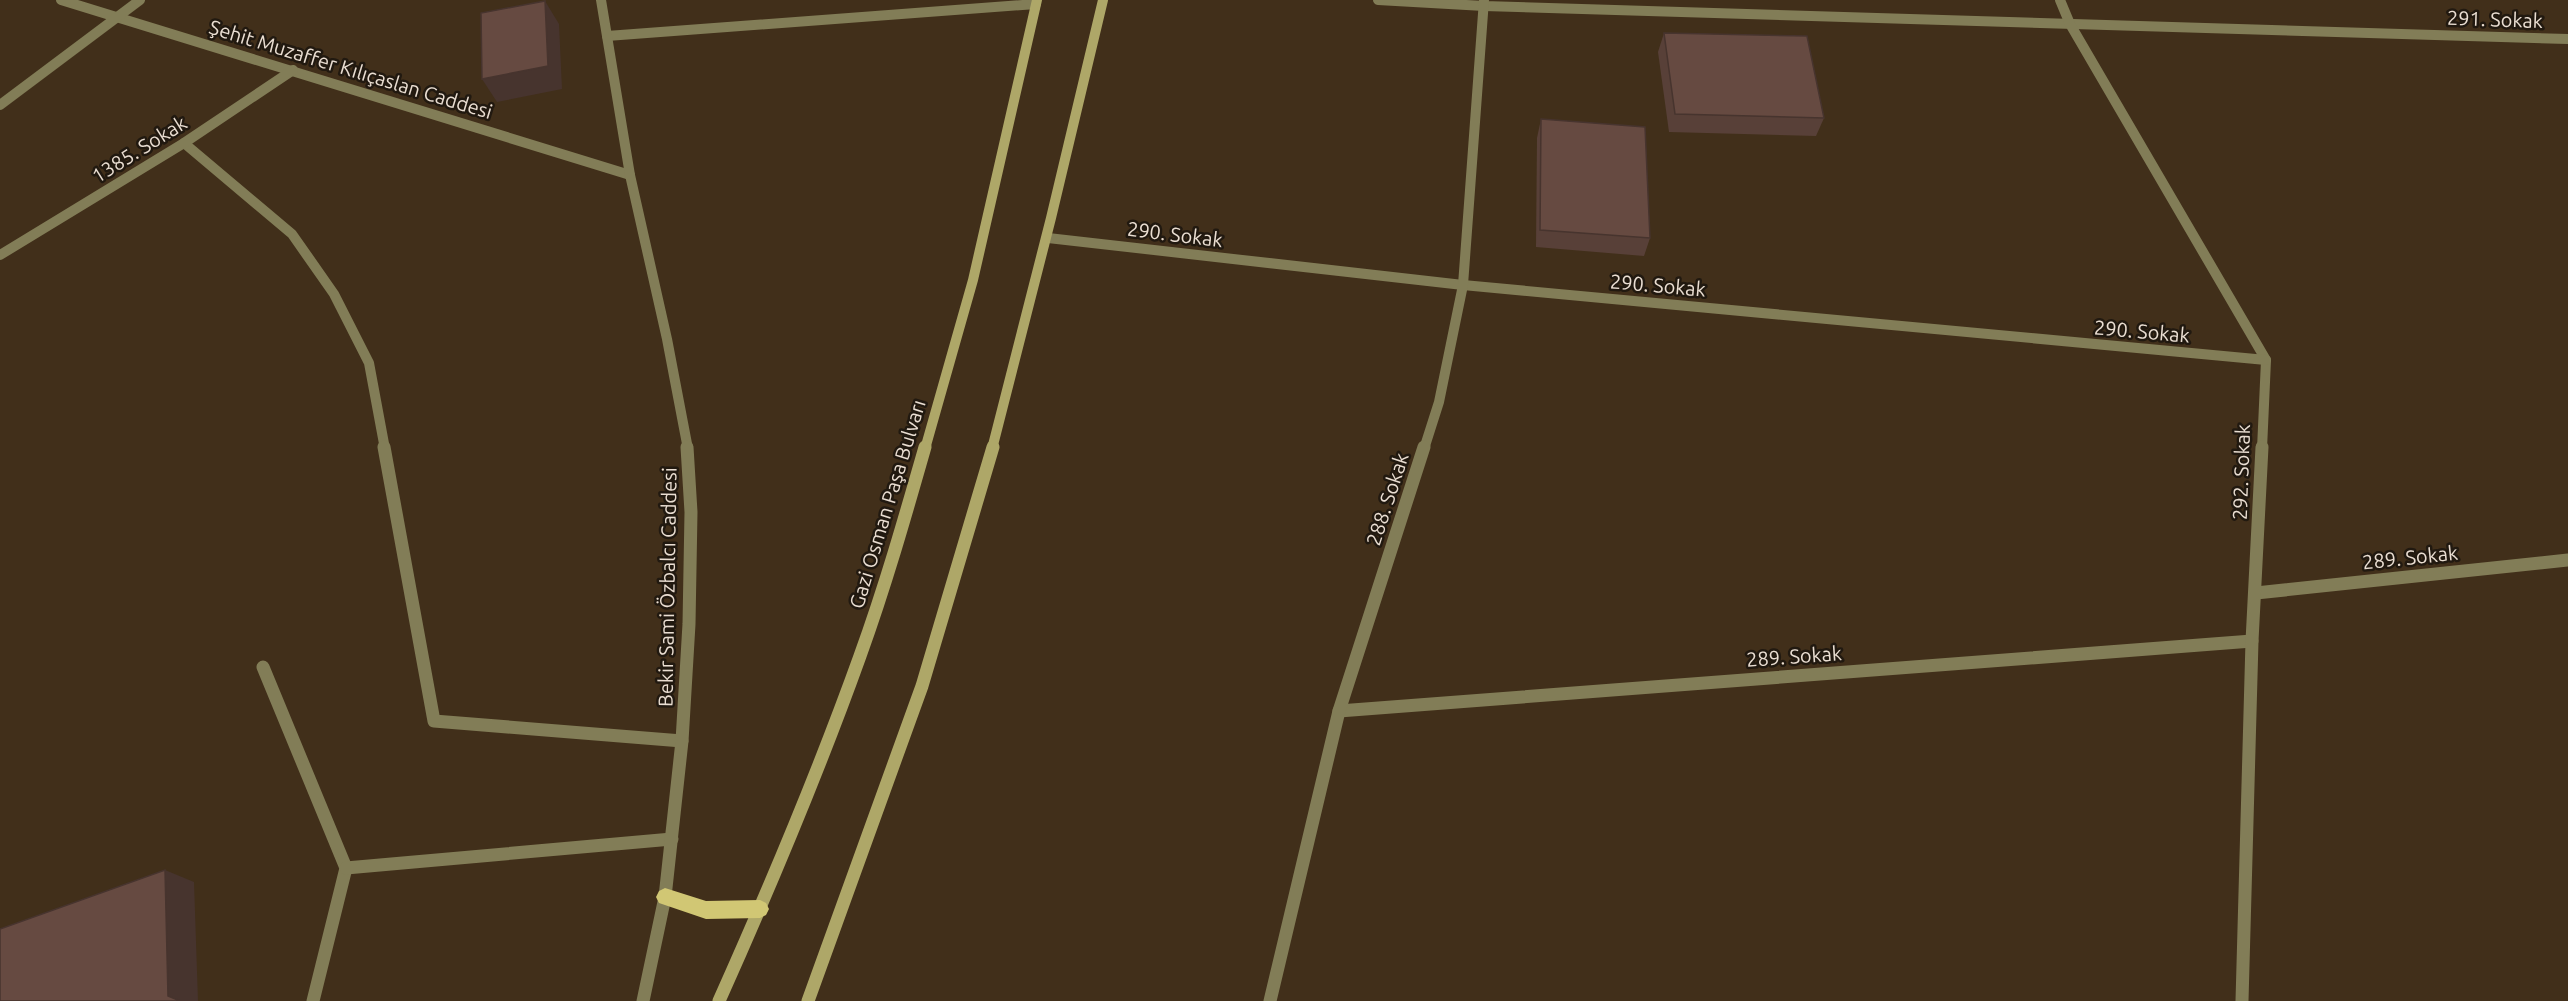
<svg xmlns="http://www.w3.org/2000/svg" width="2568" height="1001" viewBox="0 0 2568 1001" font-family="Ubuntu,sans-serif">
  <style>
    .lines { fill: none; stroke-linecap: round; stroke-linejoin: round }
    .service { stroke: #827d57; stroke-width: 13 }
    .minor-far1 { stroke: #827d57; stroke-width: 10 }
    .minor { stroke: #827d57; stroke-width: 13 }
    .tertiary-far1 { stroke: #827d57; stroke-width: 10 }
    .tertiary { stroke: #827d57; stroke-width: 13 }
    .secondary-far1 { stroke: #aea768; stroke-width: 10 }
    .secondary { stroke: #aea768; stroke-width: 13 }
    .primary { fill: #d1c774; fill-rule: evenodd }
    .wall { fill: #584038 }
    .shaded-wall { fill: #47342e }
    .building { fill: #664a41; stroke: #47342e; stroke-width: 1.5 }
    .labels { text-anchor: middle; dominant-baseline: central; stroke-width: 5; stroke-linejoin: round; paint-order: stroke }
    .street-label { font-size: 20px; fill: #eaded2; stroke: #211910 }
  </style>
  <rect width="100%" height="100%" fill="#412f1a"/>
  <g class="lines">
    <g class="service">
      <polyline points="263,667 346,868 313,1001"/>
      <polyline points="346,868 672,839"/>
    </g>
    <g class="minor-far1">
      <polyline points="61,0 630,175"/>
      <polyline points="1378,0 1484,6 2568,39"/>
      <polyline points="2060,0 2070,24 2266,360 2262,449"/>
      <polyline points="607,36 1036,4"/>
      <polyline points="0,105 140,0"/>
      <polyline points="184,143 292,234 334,294 369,363 385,449"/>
      <polyline points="1048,238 1463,285 2266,360"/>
      <polyline points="0,255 184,143 293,70"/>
      <polyline points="1424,449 1439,402 1463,285 1484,0"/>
    </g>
    <g class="minor">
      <polyline points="384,447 434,721 682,741"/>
      <polyline points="2256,593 2568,560"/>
      <polyline points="1339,711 2252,641"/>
      <polyline points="1270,1001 1339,711 1424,447"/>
      <polyline points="2242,1001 2252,641 2262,447"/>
    </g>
    <polyline class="tertiary-far1" points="601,0 630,175 667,339 688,449"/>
    <polyline class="tertiary" points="643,1001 665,897 682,741 689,624 691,512 687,447"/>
    <g class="secondary-far1">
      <polyline points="925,449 973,280 1037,0"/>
      <polyline points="992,449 1051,218 1103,0"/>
    </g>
    <g class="secondary">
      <path d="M719,1001C770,887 818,773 860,656C885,587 905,517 925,447"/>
      <polyline points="808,1001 922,686 993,447"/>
    </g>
    <polygon class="primary" points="665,888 706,901 760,900 766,903 769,909 766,915 760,918 706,919 659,903 656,897 659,891"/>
  </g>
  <g class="wall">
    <polygon points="1664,33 1824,118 1816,136 1669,132 1658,52"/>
    <polygon points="1541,119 1650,238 1644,256 1536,247 1537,138"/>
  </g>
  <g class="shaded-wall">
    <polygon points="545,1 559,24 562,89 497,102 482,79"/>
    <polygon points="165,870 194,882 198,1001 180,1001 168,996"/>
  </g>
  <g class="building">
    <polygon points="545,1 548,66 482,79 481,13"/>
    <polygon points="1664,33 1807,36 1824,118 1675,114"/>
    <polygon points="1541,119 1645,127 1650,238 1540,230"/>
    <polygon points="165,870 168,996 180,1001 0,1001 0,929"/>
  </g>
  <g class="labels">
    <g class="street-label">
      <text transform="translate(2495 19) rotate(2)">291. Sokak</text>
      <text transform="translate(351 69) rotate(17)">Şehit Muzaffer Kılıçaslan Caddesi</text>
      <text transform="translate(139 149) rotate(-32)">1385. Sokak</text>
      <text transform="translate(1175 234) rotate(7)">290. Sokak</text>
      <text transform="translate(1658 285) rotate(5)">290. Sokak</text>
      <text transform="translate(2142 331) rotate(5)">290. Sokak</text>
      <text transform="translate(2241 472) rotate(-88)">292. Sokak</text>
      <text transform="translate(1387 499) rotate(-72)">288. Sokak</text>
      <text transform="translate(887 504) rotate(-73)">Gazi Osman Paşa Bulvarı</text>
      <text transform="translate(2410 557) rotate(-6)">289. Sokak</text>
      <text transform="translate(667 587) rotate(-89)">Bekir Sami Özbalcı Caddesi</text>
      <text transform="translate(1794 656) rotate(-4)">289. Sokak</text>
    </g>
  </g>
</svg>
